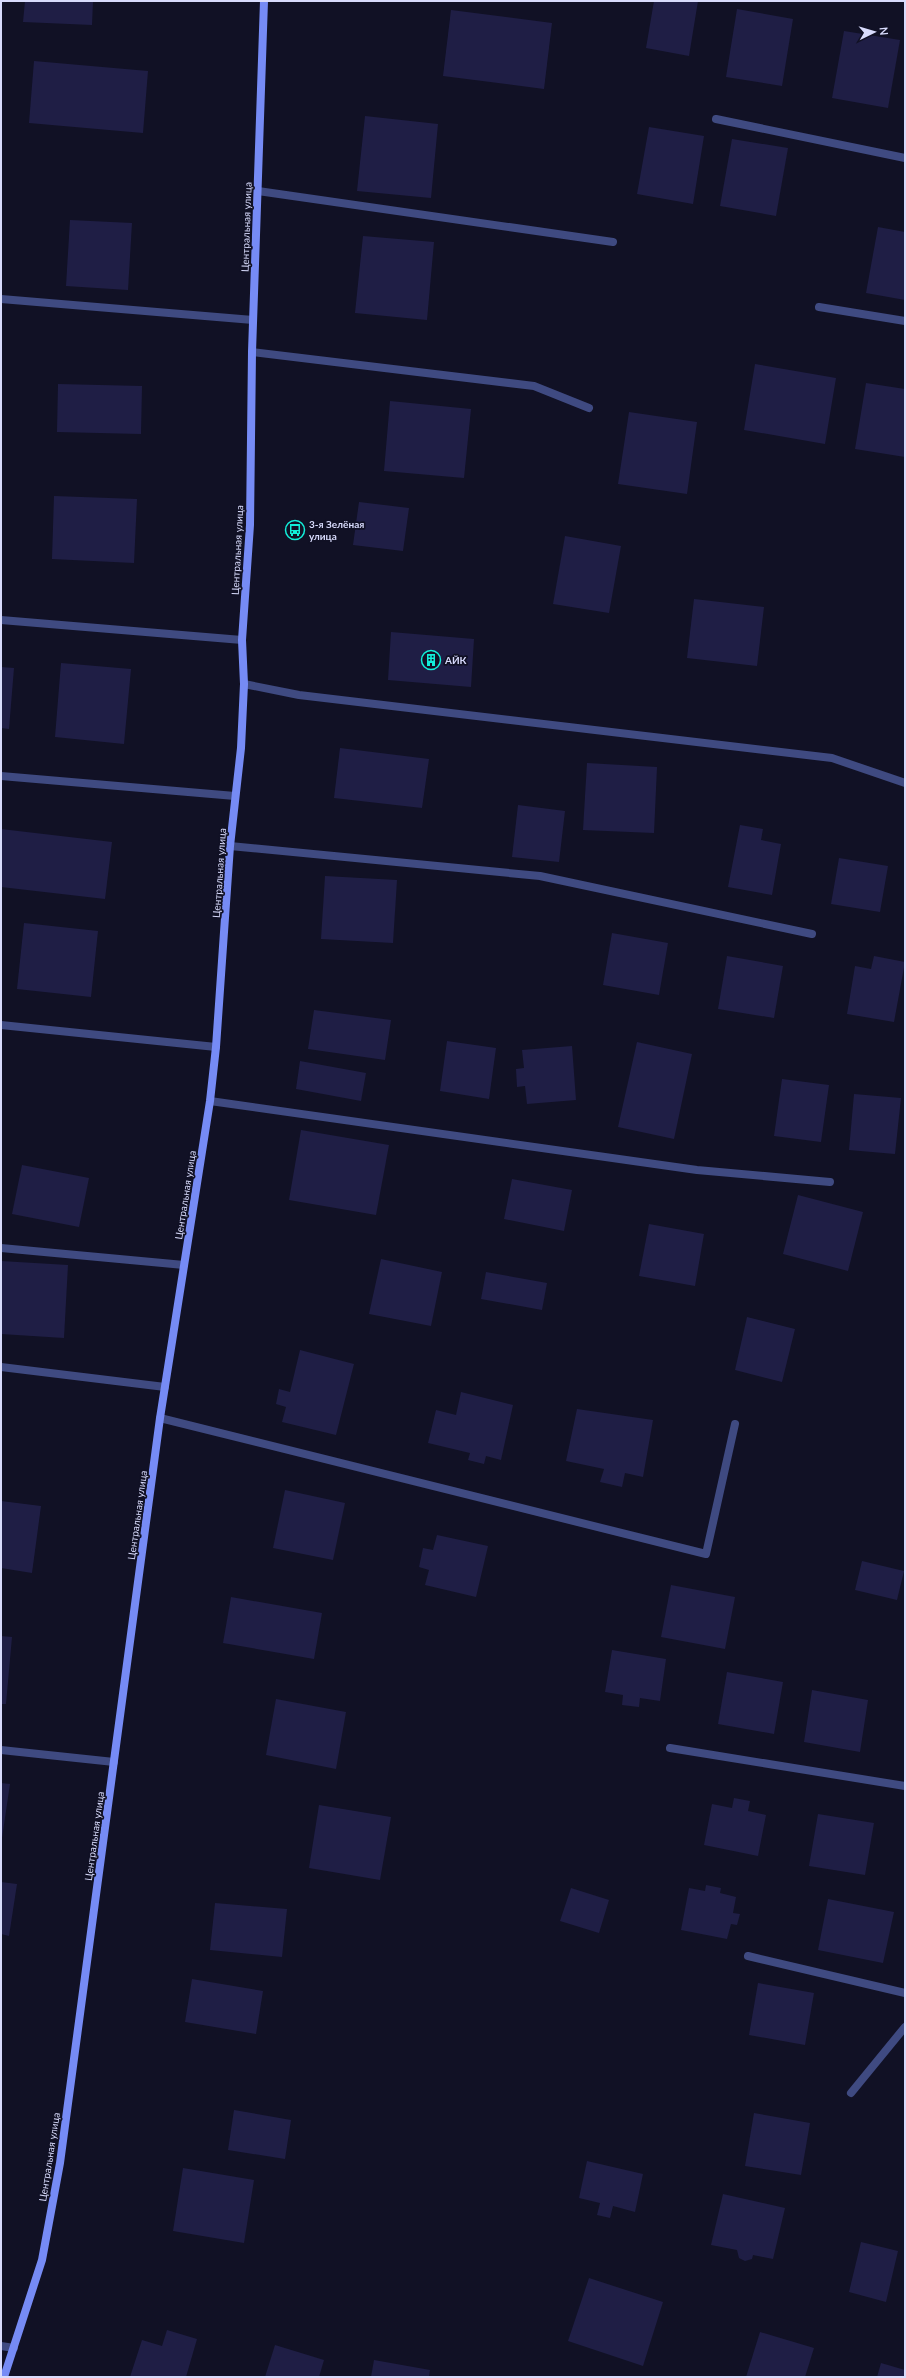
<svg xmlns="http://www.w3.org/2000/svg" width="906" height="2378" viewBox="0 0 906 2378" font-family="Lato,sans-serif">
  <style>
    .building { fill: #1f1e45 }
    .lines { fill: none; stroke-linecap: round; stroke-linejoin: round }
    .lane { stroke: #3f4a81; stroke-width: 8 }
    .street { stroke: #3f4a81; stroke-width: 8 }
    .secondary { stroke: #768bf5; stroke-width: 8 }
    .labels { text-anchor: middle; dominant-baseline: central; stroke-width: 3.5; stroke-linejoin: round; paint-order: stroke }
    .street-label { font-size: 10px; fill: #d8dbfc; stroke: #111125 }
    .poi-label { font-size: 10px; font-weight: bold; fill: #d8dbfc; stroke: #111125; text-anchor: start }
  </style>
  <rect width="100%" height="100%" fill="#111125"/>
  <g class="building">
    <polygon points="25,1 93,1 92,25 23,22"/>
    <polygon points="654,1 698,1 689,56 646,48"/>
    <polygon points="737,9 793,19 782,86 726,77"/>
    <polygon points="451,10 552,23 544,89 443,76"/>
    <polygon points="844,31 900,40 888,108 832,98"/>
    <polygon points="34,61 148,71 143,133 29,123"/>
    <polygon points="365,116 438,124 431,198 357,191"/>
    <polygon points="649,127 704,136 693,204 637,194"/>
    <polygon points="732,139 788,148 776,216 720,206"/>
    <polygon points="70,220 132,223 128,290 66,286"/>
    <polygon points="878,227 905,232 905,300 866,293"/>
    <polygon points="363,236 434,242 427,320 355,313"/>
    <polygon points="755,364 836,378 825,444 744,430"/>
    <polygon points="866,383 905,389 905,457 855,449"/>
    <polygon points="58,384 142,386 141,434 57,432"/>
    <polygon points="390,401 471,409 464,478 384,471"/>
    <polygon points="629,412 697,422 687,494 618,484"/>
    <polygon points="54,496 137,499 134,563 52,559"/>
    <polygon points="359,502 409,508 403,551 353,545"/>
    <polygon points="565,536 621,546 609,613 553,604"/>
    <polygon points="694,599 764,607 757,666 687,658"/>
    <polygon points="391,632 474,639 471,687 388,680"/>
    <polygon points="61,663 131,669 124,744 55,737"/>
    <polygon points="1,667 14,668 9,729 1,728"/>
    <polygon points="340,748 429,759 422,808 334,798"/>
    <polygon points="587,763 657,767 654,833 583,830"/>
    <polygon points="518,805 565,811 559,862 512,857"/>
    <polygon points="740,825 763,829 761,840 781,844 772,895 728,887"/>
    <polygon points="1,829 112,842 105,899 1,887"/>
    <polygon points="839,858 888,866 880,912 831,904"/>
    <polygon points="325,876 397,880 393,943 321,939"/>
    <polygon points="24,923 98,931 91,997 17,989"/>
    <polygon points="612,933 668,943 659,995 603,985"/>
    <polygon points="727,956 783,966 774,1018 718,1009"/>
    <polygon points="874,956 905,962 894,1022 847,1014 855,966 871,969"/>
    <polygon points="314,1010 391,1020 385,1060 308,1049"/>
    <polygon points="447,1041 496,1048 489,1099 440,1091"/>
    <polygon points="637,1042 692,1054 674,1139 618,1127"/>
    <polygon points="572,1046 576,1100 527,1104 525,1086 517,1087 516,1069 524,1068 522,1050"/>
    <polygon points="300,1061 366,1073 361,1101 296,1089"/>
    <polygon points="782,1079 829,1085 821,1142 774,1136"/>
    <polygon points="854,1094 901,1098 895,1154 849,1150"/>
    <polygon points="301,1130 389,1145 376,1215 289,1200"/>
    <polygon points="22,1165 89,1178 79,1227 12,1214"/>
    <polygon points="512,1179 572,1190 564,1231 504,1219"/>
    <polygon points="798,1195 863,1212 848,1271 783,1254"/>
    <polygon points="649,1224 704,1234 695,1286 639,1276"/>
    <polygon points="381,1259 442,1272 431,1326 369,1314"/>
    <polygon points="1,1261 68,1265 64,1338 1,1334"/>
    <polygon points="486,1272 547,1283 542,1310 481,1299"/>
    <polygon points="747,1317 795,1329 782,1382 735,1370"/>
    <polygon points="300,1350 354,1364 336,1435 282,1422 286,1407 276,1404 279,1389 290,1392"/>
    <polygon points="461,1392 513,1405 501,1460 486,1456 484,1464 468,1460 470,1453 428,1443 436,1410 456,1415"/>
    <polygon points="577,1409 653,1420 643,1477 625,1473 622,1487 600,1482 604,1469 566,1461"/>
    <polygon points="285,1490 345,1503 333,1560 273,1548"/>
    <polygon points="1,1501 41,1506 32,1573 1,1568"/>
    <polygon points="437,1535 488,1546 476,1597 425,1585 429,1570 419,1567 423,1548 433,1550"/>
    <polygon points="862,1561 904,1571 897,1600 855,1590"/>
    <polygon points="671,1585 735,1597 725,1649 661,1637"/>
    <polygon points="231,1597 322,1613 314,1659 223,1643"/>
    <polygon points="1,1636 12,1637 6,1704 1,1704"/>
    <polygon points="612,1650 666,1659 660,1701 640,1698 639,1707 622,1705 623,1695 605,1692"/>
    <polygon points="727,1672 783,1682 774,1734 718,1724"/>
    <polygon points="812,1690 868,1700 860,1752 804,1742"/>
    <polygon points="276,1699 346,1712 336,1769 266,1755"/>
    <polygon points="1,1783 10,1784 2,1838 1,1838"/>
    <polygon points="734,1798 750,1801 748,1811 766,1815 758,1856 704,1845 712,1804 732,1808"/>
    <polygon points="319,1805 391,1817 380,1880 309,1868"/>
    <polygon points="818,1814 874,1823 865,1875 809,1866"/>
    <polygon points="1,1882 17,1884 9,1936 1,1934"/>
    <polygon points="706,1885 721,1888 720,1893 736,1897 733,1913 740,1914 737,1925 731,1924 727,1939 681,1930 689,1888 705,1891"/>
    <polygon points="571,1888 609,1900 599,1933 560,1921"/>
    <polygon points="828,1899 894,1912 883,1963 818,1950"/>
    <polygon points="215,1903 287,1909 282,1957 210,1950"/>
    <polygon points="192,1979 263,1991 256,2034 185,2022"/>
    <polygon points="758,1983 814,1993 805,2045 749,2035"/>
    <polygon points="234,2110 291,2120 285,2159 228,2150"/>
    <polygon points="754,2113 810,2123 801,2175 745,2166"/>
    <polygon points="587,2161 643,2174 635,2212 613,2206 610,2218 597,2215 600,2203 579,2198"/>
    <polygon points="183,2168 254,2180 244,2243 173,2231"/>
    <polygon points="723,2194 785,2208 773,2259 753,2255 752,2259 745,2261 739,2258 737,2250 711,2245"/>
    <polygon points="861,2242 898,2251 886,2302 849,2292"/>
    <polygon points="589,2278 663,2302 643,2366 568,2341"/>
    <polygon points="167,2330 197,2339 186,2377 130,2377 142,2340 162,2346"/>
    <polygon points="760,2332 814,2348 805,2377 746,2377"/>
    <polygon points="275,2345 324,2360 319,2377 265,2377"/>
    <polygon points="374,2360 430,2370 429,2377 371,2377"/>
    <polygon points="881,2363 905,2370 905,2377 877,2377"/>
  </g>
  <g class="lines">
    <g class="lane">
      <polyline points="716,119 905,158"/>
      <polyline points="258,191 613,242"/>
      <polyline points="1,299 253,320"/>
      <polyline points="819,307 905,321"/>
      <polyline points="252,352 534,386 589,408"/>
      <polyline points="1,776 235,796"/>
      <polyline points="230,846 540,876 812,934"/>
      <polyline points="1,1025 216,1047"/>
      <polyline points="210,1101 697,1170 830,1182"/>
      <polyline points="1,1248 184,1265"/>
      <polyline points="1,1367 165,1387"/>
      <polyline points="160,1418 706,1554 735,1424"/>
      <polyline points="670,1748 905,1786"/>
      <polyline points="1,1750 114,1762"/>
      <polyline points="748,1956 905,1993"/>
      <polyline points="851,2093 905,2027"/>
      <polyline points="1,2346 14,2348"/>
    </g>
    <g class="street">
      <polyline points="1,620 242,640"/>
      <polyline points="244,684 299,695 832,758 905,783"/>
    </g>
    <polyline class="secondary" points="4,2377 42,2260 60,2163 160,1418 210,1101 216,1047 230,846 241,748 244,684 242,640 250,525 252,352 264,1"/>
  </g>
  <defs>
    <g id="bus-ring" transform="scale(1)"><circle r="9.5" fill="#111125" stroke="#12eed9" stroke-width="1.5"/><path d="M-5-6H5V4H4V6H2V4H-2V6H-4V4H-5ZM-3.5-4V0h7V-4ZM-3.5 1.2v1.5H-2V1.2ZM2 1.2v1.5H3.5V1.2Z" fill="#12eed9"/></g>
    <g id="building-ring" transform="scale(1)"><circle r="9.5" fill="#111125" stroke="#12eed9" stroke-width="1.5"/><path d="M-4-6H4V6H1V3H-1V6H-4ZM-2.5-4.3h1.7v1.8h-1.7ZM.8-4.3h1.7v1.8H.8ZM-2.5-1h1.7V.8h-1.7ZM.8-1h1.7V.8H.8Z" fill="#12eed9"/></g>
  </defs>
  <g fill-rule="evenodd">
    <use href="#bus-ring" x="295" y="530"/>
    <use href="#building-ring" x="431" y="660"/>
  </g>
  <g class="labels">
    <g class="street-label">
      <text transform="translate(246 227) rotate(-88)">Центральная улица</text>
      <text transform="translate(237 550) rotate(-87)">Центральная улица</text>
      <text transform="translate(219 873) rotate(-86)">Центральная улица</text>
      <text transform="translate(185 1195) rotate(-81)">Центральная улица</text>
      <text transform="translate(137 1515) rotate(-82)">Центральная улица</text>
      <text transform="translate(94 1836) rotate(-82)">Центральная улица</text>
      <text transform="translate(49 2157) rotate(-81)">Центральная улица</text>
    </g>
    <g class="poi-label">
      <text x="309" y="524">3-я Зелёная<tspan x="309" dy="12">улица</tspan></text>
      <text x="445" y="660">АЙК</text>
    </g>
  </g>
  <rect width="906" height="2378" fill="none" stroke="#d8dbfc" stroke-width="4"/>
  <g transform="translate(874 32) rotate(85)" stroke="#111125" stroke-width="3" paint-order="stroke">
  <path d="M0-3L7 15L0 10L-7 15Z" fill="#d8dbfc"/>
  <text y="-6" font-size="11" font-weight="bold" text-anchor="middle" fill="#d8dbfc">N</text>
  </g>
</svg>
